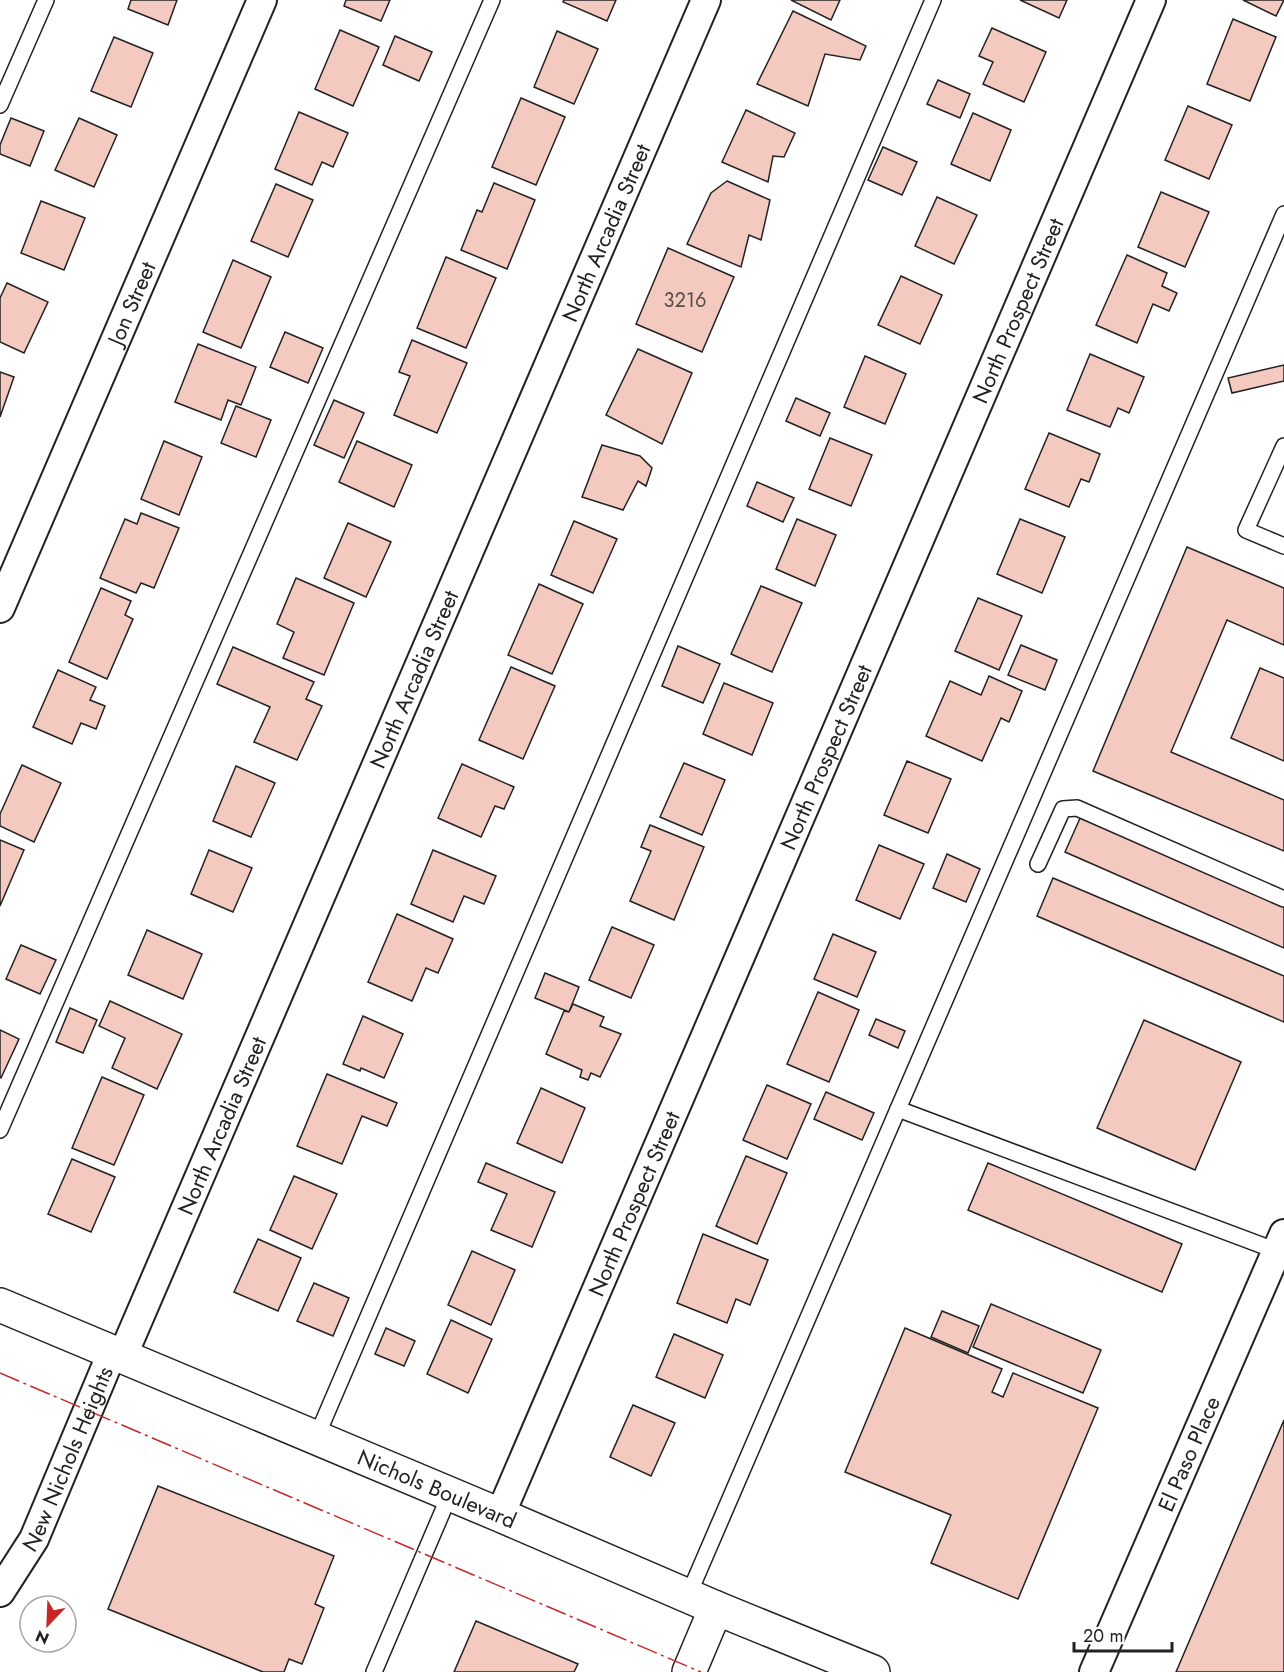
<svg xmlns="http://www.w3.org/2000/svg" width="1284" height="1672" viewBox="0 0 1284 1672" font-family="Jost,sans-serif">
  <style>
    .building { fill: #f3c9c0; stroke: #222; stroke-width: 1.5 }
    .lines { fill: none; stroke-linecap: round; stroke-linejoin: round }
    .lane-casing { stroke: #222; stroke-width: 18 }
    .street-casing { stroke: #222; stroke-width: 32 }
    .secondary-casing { stroke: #222; stroke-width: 36 }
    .lane { stroke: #fff; stroke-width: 15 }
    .street { stroke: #fff; stroke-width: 28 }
    .secondary { stroke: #fff; stroke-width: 33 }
    .power { stroke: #c62828; stroke-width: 1.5; stroke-dasharray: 21 4.5 3 4.5; stroke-linecap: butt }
    .labels { text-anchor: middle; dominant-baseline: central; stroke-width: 4.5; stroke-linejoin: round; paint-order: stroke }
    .number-label { font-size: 20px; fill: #564c4a }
    .street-label { font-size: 22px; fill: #222; stroke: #fff }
  </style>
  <rect width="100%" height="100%" fill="#fff"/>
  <g class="building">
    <polygon points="131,0 177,0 168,25 128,9"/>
    <polygon points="346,0 390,0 381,21 344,6"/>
    <polygon points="564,0 616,0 607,21 563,2"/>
    <polygon points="791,0 840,0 831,20"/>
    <polygon points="1020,0 1067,0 1059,18"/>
    <polygon points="1243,0 1284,0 1276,16"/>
    <polygon points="793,11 866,46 860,60 825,54 808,106 757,84"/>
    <polygon points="1233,19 1276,37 1250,101 1207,84"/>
    <polygon points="992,28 1046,52 1024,102 983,84 993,62 979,56"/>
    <polygon points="340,30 379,47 353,106 315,89"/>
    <polygon points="557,31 598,49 574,104 534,87"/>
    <polygon points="395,36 432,52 419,81 383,65"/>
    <polygon points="114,37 153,53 131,107 91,91"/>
    <polygon points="938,80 970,94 960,118 927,104"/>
    <polygon points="521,98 565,117 536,185 492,167"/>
    <polygon points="1188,106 1232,125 1209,179 1165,160"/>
    <polygon points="746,110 795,133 784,157 773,156 768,182 722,162"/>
    <polygon points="299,112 348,133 333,167 322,162 312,185 275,169"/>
    <polygon points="973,113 1011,130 990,181 951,164"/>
    <polygon points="11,118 44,131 30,166 0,154 0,145"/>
    <polygon points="79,118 117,135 94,187 55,170"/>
    <polygon points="883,147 917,162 902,195 868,180"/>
    <polygon points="727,181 770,200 761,240 749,235 741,267 687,244 711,193"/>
    <polygon points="494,183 535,200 507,269 461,250 477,210 482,212"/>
    <polygon points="276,184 313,200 288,257 251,241"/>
    <polygon points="1161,192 1209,212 1185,267 1138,247"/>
    <polygon points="937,197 977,215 954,264 915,246"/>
    <polygon points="41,201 85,218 64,270 21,253"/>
    <polygon points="668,248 734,277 702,352 636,324"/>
    <polygon points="1127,255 1167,273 1162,286 1177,293 1169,311 1153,304 1137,343 1096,325"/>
    <polygon points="446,257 496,278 466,348 417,328"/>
    <polygon points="233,260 271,277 241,348 203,332"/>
    <polygon points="901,276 942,295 920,344 878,325"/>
    <polygon points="7,283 48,302 24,353 0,342 0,298"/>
    <polygon points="285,332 323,348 308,383 270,367"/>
    <polygon points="412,340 467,363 437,433 394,415 410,376 399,372"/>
    <polygon points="198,344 256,367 241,405 228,400 221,420 175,402"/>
    <polygon points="638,349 692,373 662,444 606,415"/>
    <polygon points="1090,354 1144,377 1129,413 1118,408 1110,427 1067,410"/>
    <polygon points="865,356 906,374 885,424 844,407"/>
    <polygon points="1284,365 1284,381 1232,393 1228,378"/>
    <polygon points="0,372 14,377 0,417"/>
    <polygon points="796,398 830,413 820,436 786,421"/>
    <polygon points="334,400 364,413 344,458 314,445"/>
    <polygon points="236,406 271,420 256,457 221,443"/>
    <polygon points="1049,433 1100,454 1089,482 1081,479 1069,507 1025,489"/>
    <polygon points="830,438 872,455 851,506 809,489"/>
    <polygon points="164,441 202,457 179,515 141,499"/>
    <polygon points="357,441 412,465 394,507 339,482"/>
    <polygon points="602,445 640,456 652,468 646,486 638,481 623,510 582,497"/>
    <polygon points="757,482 794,498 783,522 747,506"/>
    <polygon points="141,513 179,528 154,588 141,583 136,593 100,578 125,519 137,524"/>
    <polygon points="797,519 836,535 815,586 776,569"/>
    <polygon points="1020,519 1065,537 1042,593 997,574"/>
    <polygon points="574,521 617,539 593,593 551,575"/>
    <polygon points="348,523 391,542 366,597 324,578"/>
    <polygon points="1187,547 1284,588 1284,645 1227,620 1171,752 1284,800 1284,851 1093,771"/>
    <polygon points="296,578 354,603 324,675 283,658 294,632 277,624"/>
    <polygon points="539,584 583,604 552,674 508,655"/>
    <polygon points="761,586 802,603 772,672 731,654"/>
    <polygon points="101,588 131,601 125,615 133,619 107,679 69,662"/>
    <polygon points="978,598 1022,616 999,670 955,651"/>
    <polygon points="1021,645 1057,660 1045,690 1008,675"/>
    <polygon points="678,646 720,664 703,703 662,686"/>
    <polygon points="233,647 314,682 306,699 322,706 297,760 254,742 270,707 217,684"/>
    <polygon points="511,667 555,686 523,759 479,740"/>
    <polygon points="1260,668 1284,678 1284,761 1231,738"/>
    <polygon points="58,670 96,687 90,700 105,706 96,729 81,723 72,744 33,727"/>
    <polygon points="989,676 1022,691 1009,722 1001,718 982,761 926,736 950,681 981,695"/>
    <polygon points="724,683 773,703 752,755 703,734"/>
    <polygon points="907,761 951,779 928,833 884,815"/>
    <polygon points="684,763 725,780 702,835 660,817"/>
    <polygon points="462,764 514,787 504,809 495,806 481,837 438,818"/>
    <polygon points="22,765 61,783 34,842 0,826 0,814"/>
    <polygon points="236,766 275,783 251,837 213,821"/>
    <polygon points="1081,816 1284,905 1284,948 1065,852"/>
    <polygon points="650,825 704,847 674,920 630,901 651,851 641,847"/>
    <polygon points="0,840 24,850 0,906"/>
    <polygon points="879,845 924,864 900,919 856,900"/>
    <polygon points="209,850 252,868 233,912 191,894"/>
    <polygon points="433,850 496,876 484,904 464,896 453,922 411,904"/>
    <polygon points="947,854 980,869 966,902 933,888"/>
    <polygon points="1053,878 1284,976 1284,1022 1037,916"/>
    <polygon points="397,914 453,939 438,973 426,968 412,1001 368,982"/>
    <polygon points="612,927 654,945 631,998 589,980"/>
    <polygon points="147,930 202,954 183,999 128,975"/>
    <polygon points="833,934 876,952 857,997 814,979"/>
    <polygon points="21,945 56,960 40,994 6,979"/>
    <polygon points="545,973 579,987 569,1012 535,998"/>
    <polygon points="818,992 859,1010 829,1082 787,1064"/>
    <polygon points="110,1001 182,1034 157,1089 112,1068 125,1038 99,1026"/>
    <polygon points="573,1004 604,1017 600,1026 621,1034 600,1077 591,1073 588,1080 580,1077 582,1070 546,1054 564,1011 569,1012"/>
    <polygon points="70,1008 97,1020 83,1053 56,1042"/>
    <polygon points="363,1016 403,1034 384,1078 361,1068 360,1071 343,1064"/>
    <polygon points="876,1019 905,1031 898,1048 869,1035"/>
    <polygon points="1144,1020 1241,1062 1195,1170 1097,1128"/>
    <polygon points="0,1030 19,1039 1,1078 0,1077"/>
    <polygon points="327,1074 397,1103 387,1126 362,1116 342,1164 297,1146"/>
    <polygon points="102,1077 144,1095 114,1165 72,1148"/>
    <polygon points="767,1085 811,1104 787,1159 743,1140"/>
    <polygon points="541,1088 585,1108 562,1163 517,1143"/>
    <polygon points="826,1092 874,1113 862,1140 814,1119"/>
    <polygon points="746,1156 787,1173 757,1244 716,1226"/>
    <polygon points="72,1159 115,1177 91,1232 48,1214"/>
    <polygon points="486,1163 555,1192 532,1247 491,1230 507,1194 478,1182"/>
    <polygon points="988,1163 1182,1244 1162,1292 968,1210"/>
    <polygon points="294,1176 337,1194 312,1249 270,1230"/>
    <polygon points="703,1234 768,1260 750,1305 736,1299 727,1323 677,1303"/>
    <polygon points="258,1239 301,1258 278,1311 234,1292"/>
    <polygon points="472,1251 515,1270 491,1325 448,1305"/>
    <polygon points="314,1283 349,1298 333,1336 297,1321"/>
    <polygon points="991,1304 1101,1350 1083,1393 973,1347"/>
    <polygon points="942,1311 979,1326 968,1353 931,1337"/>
    <polygon points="451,1320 492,1339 468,1393 427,1374"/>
    <polygon points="386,1328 415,1341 404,1366 375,1354"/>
    <polygon points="905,1328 1002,1369 992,1392 1003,1397 1013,1373 1098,1408 1018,1599 931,1563 951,1515 845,1472"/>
    <polygon points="674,1334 723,1355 705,1398 656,1377"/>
    <polygon points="633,1405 675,1423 651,1476 610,1457"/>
    <polygon points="1284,1420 1284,1672 1176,1672"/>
    <polygon points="158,1486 334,1556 315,1604 324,1608 302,1664 289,1659 284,1672 263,1672 108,1609"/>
    <polygon points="476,1621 578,1664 574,1672 454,1672"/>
  </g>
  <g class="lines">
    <g class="lane-casing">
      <g id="lane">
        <polyline points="0,105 46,0"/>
        <polyline points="1284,446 1246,530 1284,546"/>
        <polyline points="1038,864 1063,809 1077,808 1284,899"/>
        <polyline points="898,1109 1277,1251"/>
        <polyline points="0,1130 492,0"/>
        <polyline points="316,1438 933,0"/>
        <polyline points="688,1596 1284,214"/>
        <polyline points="374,1672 450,1494"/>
      </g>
    </g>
    <g class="street-casing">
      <g id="street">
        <path id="s1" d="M0,608L262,0"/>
        <path id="s2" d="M122,1357L706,0"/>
        <path id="s3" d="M500,1515L1151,0"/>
        <path id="s4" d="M0,1592L34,1539L112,1353"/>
        <path id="s5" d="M1094,1672L1284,1234"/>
      </g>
    </g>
    <g class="secondary-casing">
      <g id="secondary">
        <path id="s6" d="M0,1305L500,1515L716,1608L873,1672"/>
        <polyline points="689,1672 716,1608"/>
      </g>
    </g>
    <use href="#lane" class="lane"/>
    <use href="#street" class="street"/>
    <use href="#secondary" class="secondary"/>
    <polyline class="power" points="0,1373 701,1672"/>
  </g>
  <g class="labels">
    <g class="number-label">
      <text x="685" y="300">3216</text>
    </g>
    <g class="street-label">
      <text stroke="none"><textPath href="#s2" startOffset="1224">North Arcadia Street</textPath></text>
      <text stroke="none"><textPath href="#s1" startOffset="332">Jon Street</textPath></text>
      <text stroke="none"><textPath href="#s3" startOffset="1311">North Prospect Street</textPath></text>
      <text stroke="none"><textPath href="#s2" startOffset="738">North Arcadia Street</textPath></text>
      <text stroke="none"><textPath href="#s3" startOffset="825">North Prospect Street</textPath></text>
      <text stroke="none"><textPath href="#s2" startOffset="252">North Arcadia Street</textPath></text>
      <text stroke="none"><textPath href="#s3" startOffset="339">North Prospect Street</textPath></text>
      <text stroke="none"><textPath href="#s5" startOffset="238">El Paso Place</textPath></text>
      <text stroke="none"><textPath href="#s4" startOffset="150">New Nichols Heights</textPath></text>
      <text stroke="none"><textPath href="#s6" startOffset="474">Nichols Boulevard</textPath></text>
    </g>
  </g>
  <g transform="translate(48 1624) rotate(203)"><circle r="28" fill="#ffffff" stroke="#a7a7a7" stroke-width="1.5"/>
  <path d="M0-4.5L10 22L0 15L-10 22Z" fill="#c62828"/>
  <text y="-9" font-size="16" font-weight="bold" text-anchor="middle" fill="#222222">N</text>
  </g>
  <path d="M1074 1642v9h98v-9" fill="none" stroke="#222222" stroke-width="3"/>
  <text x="1083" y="1642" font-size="18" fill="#222222" stroke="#ffffff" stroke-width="4.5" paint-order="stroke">20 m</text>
</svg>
